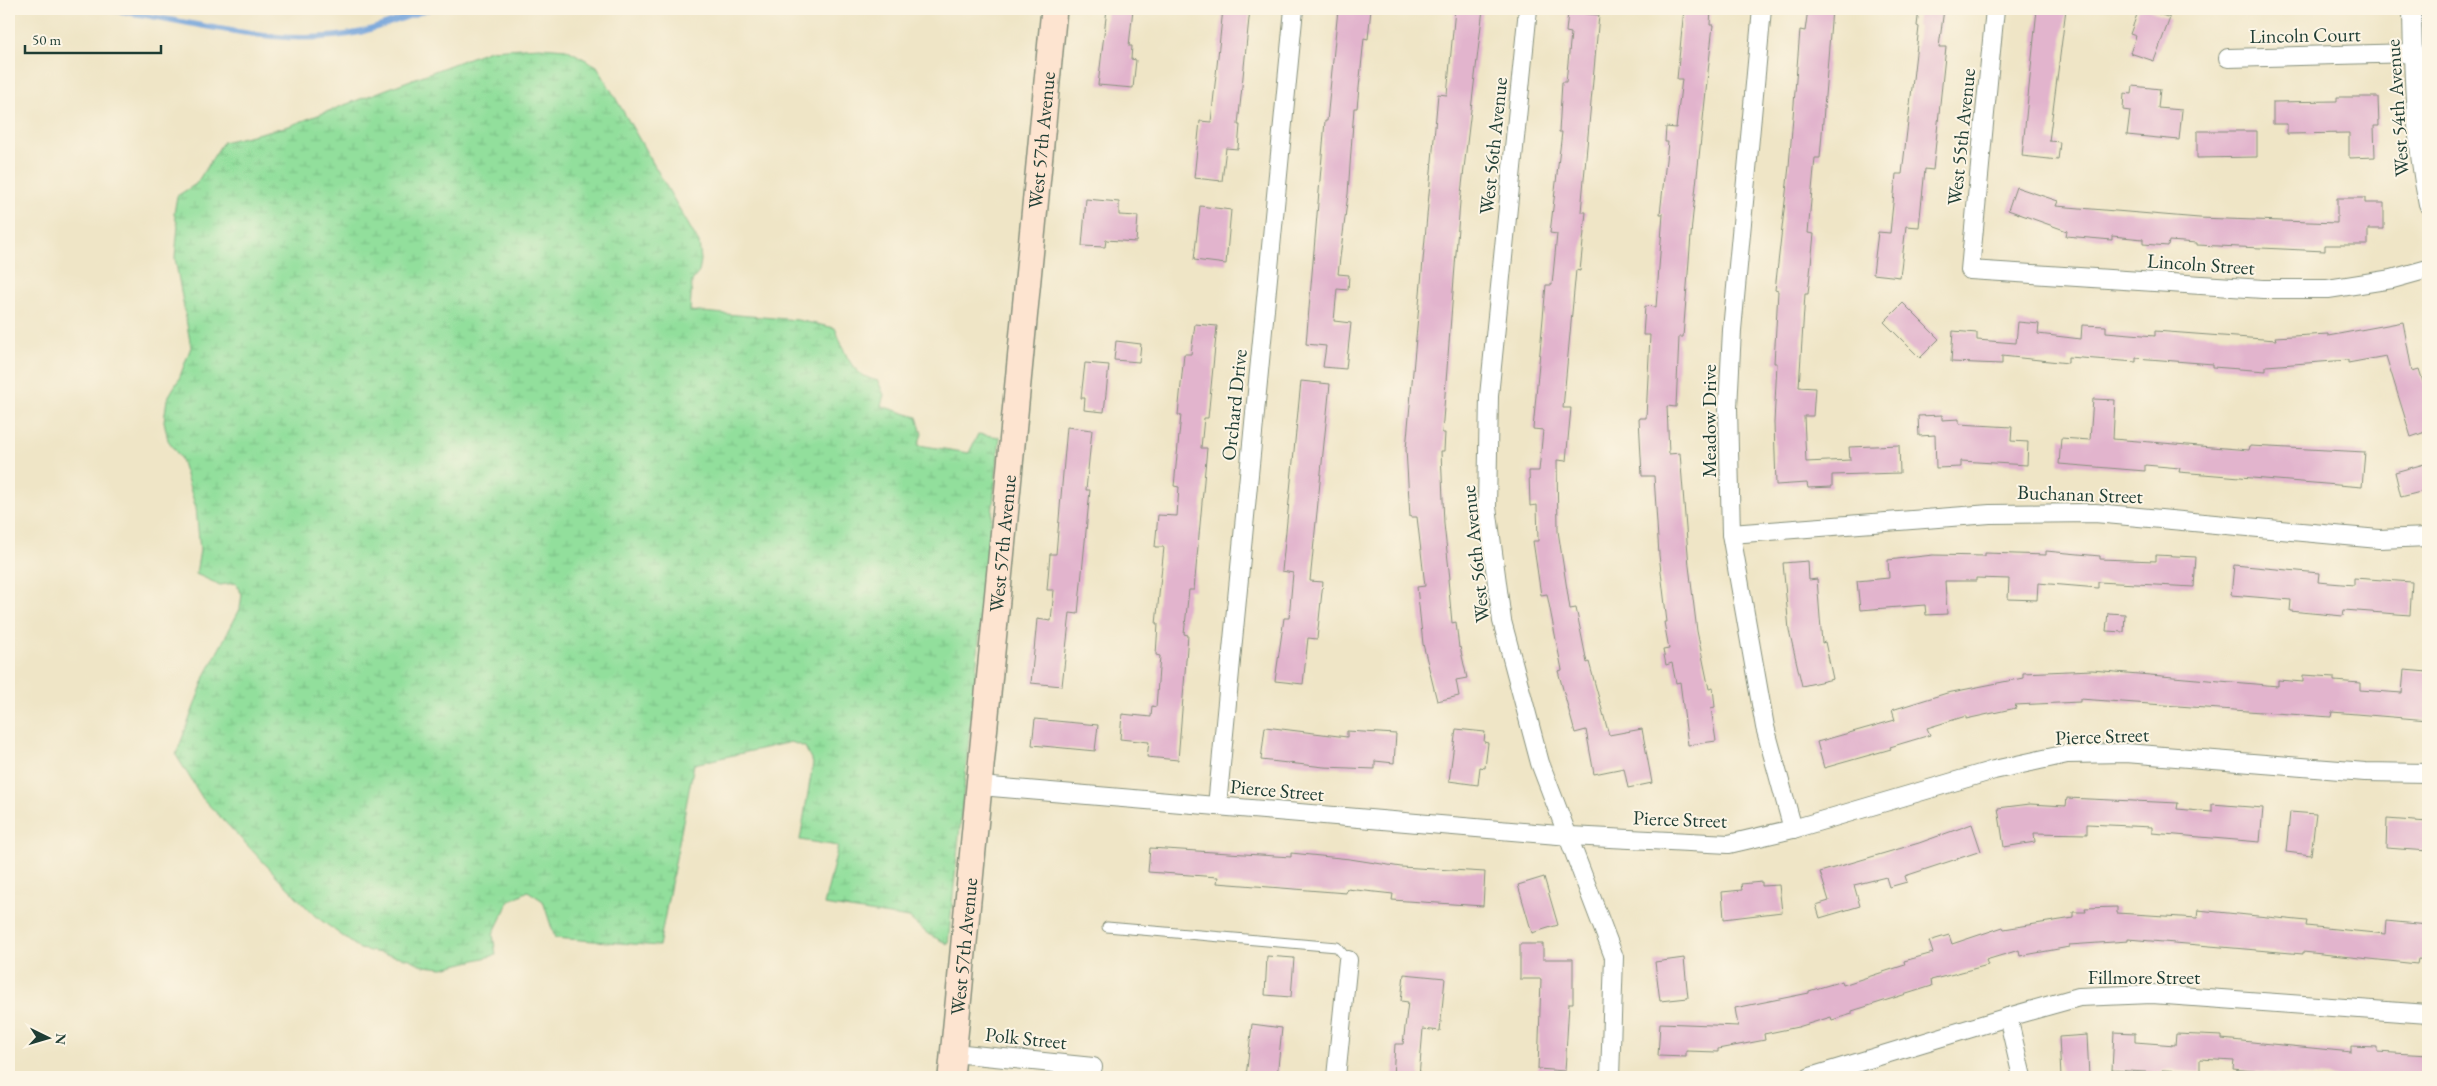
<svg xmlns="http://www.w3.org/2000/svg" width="2437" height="1086" viewBox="0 0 2437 1086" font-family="'EB Garamond',serif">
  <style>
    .wetland { fill: url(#wetland-marsh); stroke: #588e68 }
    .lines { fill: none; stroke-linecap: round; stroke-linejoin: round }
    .stream { stroke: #6fa1da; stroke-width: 5.5 }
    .building { fill: #e2b4cd }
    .lane-casing { stroke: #87917d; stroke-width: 11 }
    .street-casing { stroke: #87917d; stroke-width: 20 }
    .secondary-casing { stroke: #87917d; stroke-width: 28 }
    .lane { stroke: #fff; stroke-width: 9 }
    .street { stroke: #fff; stroke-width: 18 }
    .secondary { stroke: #fde4d0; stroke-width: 25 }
    .labels { text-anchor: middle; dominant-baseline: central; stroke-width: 4; stroke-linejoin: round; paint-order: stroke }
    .street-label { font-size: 20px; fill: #1f3d34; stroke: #fcf5e5 }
  </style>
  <defs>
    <pattern id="wetland-marsh" width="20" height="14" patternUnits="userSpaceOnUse" patternTransform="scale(1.25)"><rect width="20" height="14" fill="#92df9c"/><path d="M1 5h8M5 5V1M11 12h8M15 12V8" fill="none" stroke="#7dc087"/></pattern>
  </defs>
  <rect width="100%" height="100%" fill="#fcf5e5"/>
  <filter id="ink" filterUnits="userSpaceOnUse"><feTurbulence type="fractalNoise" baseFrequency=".02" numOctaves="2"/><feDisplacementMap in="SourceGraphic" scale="10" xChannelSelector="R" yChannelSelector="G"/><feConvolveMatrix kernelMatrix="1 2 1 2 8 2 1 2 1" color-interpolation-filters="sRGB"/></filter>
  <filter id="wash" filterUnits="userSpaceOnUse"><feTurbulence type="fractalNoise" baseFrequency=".0096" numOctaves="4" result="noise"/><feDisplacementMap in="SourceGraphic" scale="20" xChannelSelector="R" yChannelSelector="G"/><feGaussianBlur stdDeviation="1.12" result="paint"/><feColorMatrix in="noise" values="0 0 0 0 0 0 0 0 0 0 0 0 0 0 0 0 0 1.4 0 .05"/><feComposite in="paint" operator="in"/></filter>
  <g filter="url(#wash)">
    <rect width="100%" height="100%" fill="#efe5c6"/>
    <path class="wetland" d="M540,47L566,49L597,66L699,243L701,260L699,272L692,281L690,311L797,320L835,328C845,351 849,375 878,381L884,395L881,406L917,417L922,434L918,445L969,453L978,434L1000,437L948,944L928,934L909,918L824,905L838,846L800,840L813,763L805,747L791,742L694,764L659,946L555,938L543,901L528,891L509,901L493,934L496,955L443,968L424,966L410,959L360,949L314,915L203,799L176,755L206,674L240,609L242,594L235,583L220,585L196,574L200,550L196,508L181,459L168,440L164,421L167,399L179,379L191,347L175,258L178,226L174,214L177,196L196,184L223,142L289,126L490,50Z"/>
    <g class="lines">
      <path class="stream" d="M103,9C187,18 276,51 361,32C384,26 408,16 430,9"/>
    </g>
    <g id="blocks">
      <g class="building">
        <polygon points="1107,9 1133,9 1129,46 1132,46 1131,59 1136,60 1133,88 1098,85"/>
        <polygon points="1223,9 1250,9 1238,125 1240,125 1238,149 1226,148 1222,181 1194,178 1200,121 1211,122"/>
        <polygon points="1338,9 1371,9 1368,39 1364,38 1357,108 1354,108 1348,194 1338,274 1349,275 1348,290 1337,289 1334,321 1351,323 1346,369 1323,367 1326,346 1306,344 1325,121 1327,121"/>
        <polygon points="1455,9 1483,9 1460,202 1442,433 1445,433 1444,451 1441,451 1444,524 1450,579 1448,579 1452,623 1456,622 1459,648 1460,647 1467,678 1456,680 1459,696 1437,701 1423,644 1417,587 1425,586 1417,517 1410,517 1406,449 1438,94 1447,95"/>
        <polygon points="1684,9 1711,9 1710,25 1713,25 1692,223 1683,337 1679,337 1676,407 1667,406 1669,454 1680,453 1689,566 1697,631 1709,689 1713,688 1715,707 1711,708 1716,741 1688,745 1680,682 1676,683 1672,663 1666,665 1663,650 1669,649 1664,622 1667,622 1659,555 1654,476 1642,476 1639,418 1646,418 1650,335 1643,335 1645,306 1656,307 1663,214 1660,214 1668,142 1665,142 1666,127 1676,128 1682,79 1677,79"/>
        <polygon points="1808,9 1832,9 1820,158 1815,158 1808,233 1814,234 1808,294 1805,294 1799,387 1815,388 1813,416 1804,416 1806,462 1850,460 1849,447 1899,445 1900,473 1832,475 1832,487 1808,488 1807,483 1776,485 1774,423 1777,363 1774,363 1778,291 1775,290 1789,166 1800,30 1805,31"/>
        <polygon points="1919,9 1944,9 1939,47 1946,47 1933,170 1925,169 1919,227 1906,226 1900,277 1873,274 1878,232 1890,233 1896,174 1902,174 1919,27 1917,26"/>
        <polygon points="2037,9 2066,9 2049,141 2060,142 2058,160 2022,156"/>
        <polygon points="2139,9 2146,9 2170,18 2154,61 2130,53 2136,36 2130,34"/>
        <polygon points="1568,12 1599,15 1581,212 1586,212 1580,271 1576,270 1563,408 1571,408 1566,461 1557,460 1558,531 1570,609 1576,608 1587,663 1589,662 1609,735 1642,729 1652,783 1628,788 1624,768 1594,774 1586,730 1575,733 1558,671 1562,670 1547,594 1541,595 1533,541 1538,541 1537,505 1530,506 1529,471 1539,471 1543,430 1533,429 1546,285 1552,285 1557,234 1550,233 1562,132 1559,132 1562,82 1566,82 1571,33 1566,32"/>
        <polygon points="2133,86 2160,89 2158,108 2182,110 2179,140 2127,135 2130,111 2123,110 2124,93 2132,94"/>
        <polygon points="2337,97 2378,97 2379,126 2374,126 2375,157 2349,158 2349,133 2287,134 2287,124 2273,124 2273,102 2337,101"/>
        <polygon points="2197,131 2257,131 2257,157 2197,158"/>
        <polygon points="2016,187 2058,201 2056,206 2199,218 2337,223 2337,198 2365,198 2365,203 2384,203 2384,229 2368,229 2368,245 2325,245 2325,251 2197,245 2197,243 2169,241 2168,246 2143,244 2143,239 2112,236 2112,240 2066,236 2067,231 2008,210"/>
        <polygon points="1086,199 1119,202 1119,215 1138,216 1136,242 1106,240 1105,247 1082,246"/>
        <polygon points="1200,206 1231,210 1226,264 1194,260"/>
        <polygon points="1903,303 1939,339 1920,358 1884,322"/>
        <polygon points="2018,322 2039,324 2038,334 2081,339 2082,325 2106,326 2106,332 2155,336 2155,331 2276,340 2275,337 2328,334 2328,336 2403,322 2412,371 2419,369 2428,397 2428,431 2411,437 2386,356 2348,363 2348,360 2266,366 2266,371 2213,367 2213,364 2136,358 2136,362 2068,357 2068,363 2002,356 2002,364 1951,362 1953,331 1977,333 1977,340 2016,343"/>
        <polygon points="1195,324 1217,326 1208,418 1204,418 1201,448 1207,448 1194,590 1189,590 1184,634 1188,635 1178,760 1147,757 1149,742 1120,739 1122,714 1151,717 1152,706 1156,707 1160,656 1156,655 1158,624 1156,624 1164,547 1155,547 1158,515 1177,516 1179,487 1174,486 1181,415 1178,415 1184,354 1191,354"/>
        <polygon points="1116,341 1141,344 1139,362 1114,360"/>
        <polygon points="1085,363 1109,365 1104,412 1084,410 1085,398 1081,398"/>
        <polygon points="1301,381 1330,384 1310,581 1323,582 1317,639 1308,638 1303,684 1275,681 1284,618 1289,618 1293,573 1282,571"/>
        <polygon points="2093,399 2115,400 2113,439 2249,450 2250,446 2365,452 2362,487 2179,472 2180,468 2145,465 2145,471 2059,464 2061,438 2090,440"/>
        <polygon points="1942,415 1942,420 1959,419 1959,424 2012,427 2011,441 2028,442 2027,465 1961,461 1961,467 1936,468 1935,435 1919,436 1918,416"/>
        <polygon points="1067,427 1092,430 1086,490 1090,490 1078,614 1070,613 1062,686 1031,683 1037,619 1051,621 1054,590 1047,590 1050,554 1056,554"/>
        <polygon points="2428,463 2428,490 2401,497 2395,472"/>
        <polygon points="2046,551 2100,556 2100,559 2156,561 2156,555 2196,557 2194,587 2098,582 2098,588 2038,583 2037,600 2008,599 2009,579 1976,578 1976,581 1945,581 1947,614 1926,615 1925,605 1860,610 1857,581 1889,578 1888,560 1933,555 1985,556 1985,553 2046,555"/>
        <polygon points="1808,561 1809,580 1817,579 1822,643 1825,642 1833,679 1802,686 1789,630 1783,563"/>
        <polygon points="2234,565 2319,573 2318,582 2354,585 2354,578 2412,582 2410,615 2344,610 2343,616 2290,611 2291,600 2231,595"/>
        <polygon points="2108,613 2125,614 2124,632 2106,631"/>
        <polygon points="2092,670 2278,686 2278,680 2303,682 2303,675 2334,677 2334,681 2360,683 2360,690 2402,693 2404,670 2428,672 2428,720 2332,712 2331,717 2080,699 2080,702 2015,705 2016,708 1966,719 1966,716 1927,728 1930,735 1890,747 1891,749 1824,768 1817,742 1895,720 1892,710 1947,693 2023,678 2023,673"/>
        <polygon points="1035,719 1098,725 1095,751 1032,745"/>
        <polygon points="1265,727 1347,737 1347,731 1396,734 1394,763 1375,761 1375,769 1324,767 1261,760"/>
        <polygon points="1456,729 1485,732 1484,742 1488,743 1485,768 1480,767 1478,785 1449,781"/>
        <polygon points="2067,798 2178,803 2177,809 2212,812 2212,804 2263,808 2260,842 2152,833 2152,827 2087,824 2087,834 2034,833 2035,842 2004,847 1998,808 2030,804 2066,806"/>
        <polygon points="2290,812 2316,814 2311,855 2286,852"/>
        <polygon points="2387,819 2428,822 2428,851 2386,848"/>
        <polygon points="1972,824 1981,851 1905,876 1907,882 1889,887 1886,877 1854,885 1860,906 1820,918 1816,905 1829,901 1820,872 1919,843"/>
        <polygon points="1150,848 1291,857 1291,853 1350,859 1401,867 1485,872 1483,906 1392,900 1393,894 1347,889 1346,893 1217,883 1218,877 1148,872"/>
        <polygon points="1544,877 1558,925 1532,933 1518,885"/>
        <polygon points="1762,882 1762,886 1779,885 1782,912 1724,919 1722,892 1742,890 1741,884"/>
        <polygon points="2117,907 2117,913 2197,918 2198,910 2307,921 2306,926 2385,934 2386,921 2428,925 2428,960 2418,959 2417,964 2303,952 2303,954 2128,939 2128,941 2069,945 2069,947 2020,956 2019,950 1986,960 1988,965 1931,980 1932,986 1852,1011 1852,1014 1832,1020 1831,1017 1798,1027 1764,1034 1765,1040 1718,1049 1718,1052 1686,1051 1686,1057 1658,1056 1660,1023 1738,1026 1735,1008 1809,993 1809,991 1842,981 1843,985 1905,965 1904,961 1933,953 1929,941 1949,935 1952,944 2003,927 2004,929 2073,918 2073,912 2086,912 2085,908"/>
        <polygon points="1520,944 1543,944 1543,959 1573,959 1573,1003 1569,1003 1565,1071 1538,1069 1541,979 1520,979"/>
        <polygon points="1267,956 1294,958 1291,997 1265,995"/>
        <polygon points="1684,958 1688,998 1660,1001 1655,962"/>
        <polygon points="1404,974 1445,978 1440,1031 1423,1029 1419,1077 1393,1077 1395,1044 1403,1044 1408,1002 1401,1001"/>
        <polygon points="1252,1024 1282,1028 1277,1077 1246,1077"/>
        <polygon points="2114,1032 2135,1033 2135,1042 2175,1045 2176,1034 2222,1036 2222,1039 2351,1052 2351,1046 2377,1047 2377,1052 2428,1055 2428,1077 2332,1077 2281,1074 2233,1069 2234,1061 2200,1059 2200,1072 2162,1070 2162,1073 2112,1070"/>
        <polygon points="2087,1035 2089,1077 2061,1077 2059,1037"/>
      </g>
    </g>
  </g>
  <g filter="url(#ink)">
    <use href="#blocks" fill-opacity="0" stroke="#87917d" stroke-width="1"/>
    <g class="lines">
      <g class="lane-casing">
        <polyline id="lane" points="1107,927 1337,947 1348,960"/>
      </g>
      <g class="street-casing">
        <g id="street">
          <polyline points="1528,9 1489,396 1487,507 1502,621 1540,763 1614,957 1610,1077"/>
          <polyline points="1762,9 1732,330 1728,408 1731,534 1765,727 1793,829"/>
          <polyline points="1995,9 1970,270 2263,289 2328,289 2392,279 2428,269"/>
          <path d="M2412,9C2413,73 2415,141 2428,204"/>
          <polyline points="2228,58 2413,53"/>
          <polyline points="1731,534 1990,514 2095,513 2379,539 2428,537"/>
          <polyline points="980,786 1570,836 1729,844 1793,829 1994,770 2067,754 2126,753 2365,772 2428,773"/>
          <polyline points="1217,806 1294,9"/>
          <polyline points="2008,1017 2022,1077"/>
          <polyline points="954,1053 1093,1067"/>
          <polyline points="1336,1077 1348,960"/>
          <polyline points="1810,1077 2008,1017 2079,997 2152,994 2428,1014"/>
        </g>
      </g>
      <g class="secondary-casing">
        <g id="secondary">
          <path id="s1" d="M951,1077L1054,9"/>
        </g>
      </g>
      <use href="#lane" class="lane"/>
      <use href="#street" class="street"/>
      <use href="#secondary" class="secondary"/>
    </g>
  </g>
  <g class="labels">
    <g class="street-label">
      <text transform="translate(2305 35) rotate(-1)">Lincoln Court</text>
      <text transform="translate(2397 108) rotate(-94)">West 54th Avenue</text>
      <text transform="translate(1961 137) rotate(-84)">West 55th Avenue</text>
      <text stroke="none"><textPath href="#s1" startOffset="941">West 57th Avenue</textPath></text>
      <text transform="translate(1493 146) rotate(-84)">West 56th Avenue</text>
      <text transform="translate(2201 264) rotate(4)">Lincoln Street</text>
      <text transform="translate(1234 405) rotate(-84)">Orchard Drive</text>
      <text transform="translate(1709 421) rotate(-90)">Meadow Drive</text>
      <text transform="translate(2080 494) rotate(2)">Buchanan Street</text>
      <text stroke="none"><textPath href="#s1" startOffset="536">West 57th Avenue</textPath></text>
      <text transform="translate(1475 554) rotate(-96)">West 56th Avenue</text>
      <text transform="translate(2102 736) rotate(-2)">Pierce Street</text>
      <text transform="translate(1277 790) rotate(5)">Pierce Street</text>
      <text transform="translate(1680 819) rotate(2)">Pierce Street</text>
      <text stroke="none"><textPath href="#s1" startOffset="131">West 57th Avenue</textPath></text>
      <text x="2144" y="977">Fillmore Street</text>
      <text transform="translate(1026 1038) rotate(6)">Polk Street</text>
    </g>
  </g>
  <rect width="2437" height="1086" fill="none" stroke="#fcf5e5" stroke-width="30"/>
  <g transform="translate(48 1038) rotate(95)" stroke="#fcf5e5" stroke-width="4" paint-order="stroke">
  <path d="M0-4L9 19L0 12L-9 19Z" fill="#1f3d34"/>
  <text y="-8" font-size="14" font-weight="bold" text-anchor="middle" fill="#1f3d34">N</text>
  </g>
  <path d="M25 45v8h136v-8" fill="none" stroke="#1f3d34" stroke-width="2.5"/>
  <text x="32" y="45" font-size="15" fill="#1f3d34" stroke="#fcf5e5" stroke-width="4" paint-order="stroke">50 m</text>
</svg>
